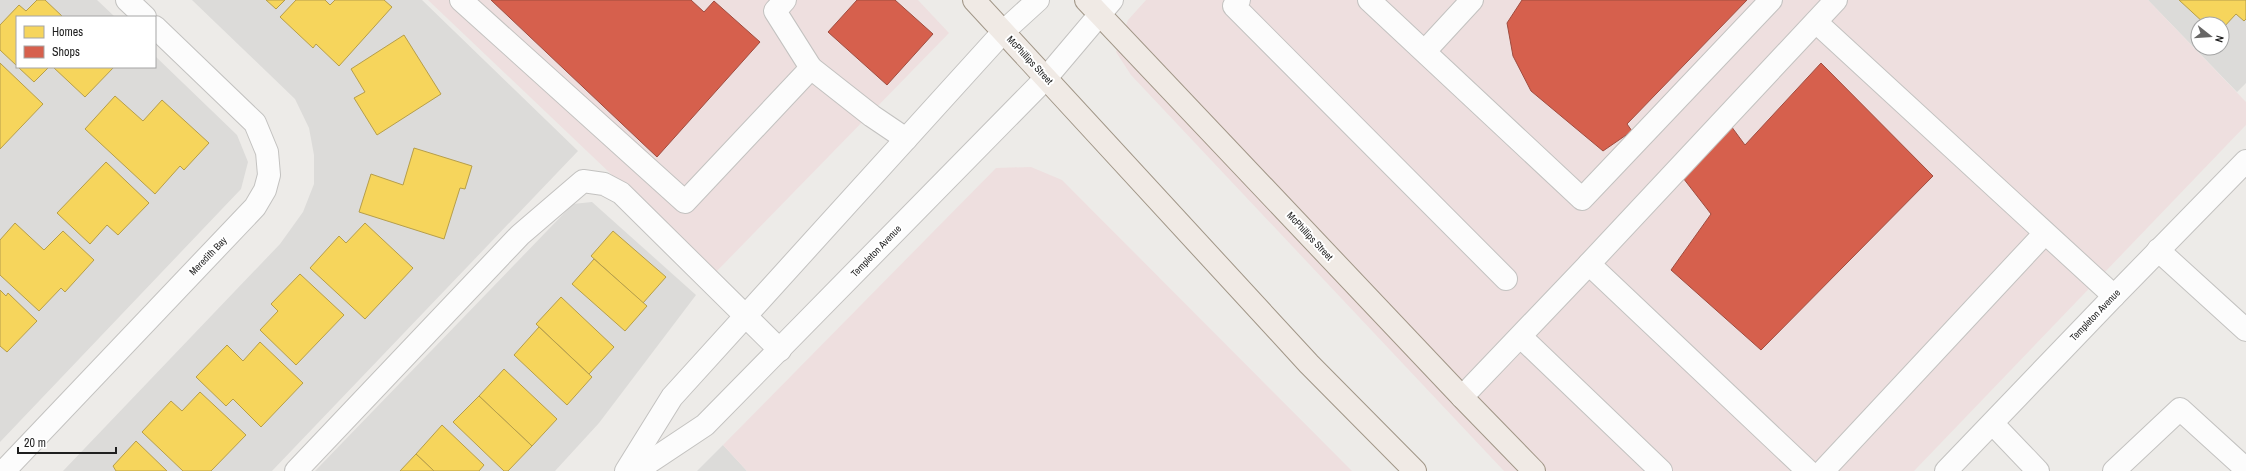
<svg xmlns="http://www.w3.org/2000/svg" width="2246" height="471" viewBox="0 0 2246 471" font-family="'Archivo Narrow',sans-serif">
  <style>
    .residential { fill: #dcdbd9; fill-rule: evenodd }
    .commercial { fill: #eedfdf }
    .homes { fill: #f6d55c; stroke: #b69e4a }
    .shops { fill: #d6604d; stroke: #9f4c3f }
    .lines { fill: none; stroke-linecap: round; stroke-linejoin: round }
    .minor-casing { stroke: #c3c2c0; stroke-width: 24 }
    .major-casing { stroke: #a19687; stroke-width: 24 }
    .minor { stroke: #fcfcfc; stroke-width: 22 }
    .major { stroke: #f0eae5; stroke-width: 22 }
    .labels { text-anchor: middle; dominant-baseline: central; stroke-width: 4; stroke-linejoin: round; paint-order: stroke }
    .street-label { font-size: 10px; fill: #1f1f1f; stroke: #fff }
  </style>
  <rect width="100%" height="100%" fill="#edebe8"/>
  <g class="residential">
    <polygon points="0,0 97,0 115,17 17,17 17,67 155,67 155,56 237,135 248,162 241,189 0,442"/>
    <polygon points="192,0 422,0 578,151 272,471 63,471 280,244 303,212 314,184 314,155 309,128 295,99"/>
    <path d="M2148,0H2246V83L2237,92ZM2198,24H2222V48H2198Z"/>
    <polygon points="592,202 696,295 599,423 555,471 315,471 573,204"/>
    <polygon points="723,445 747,471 697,471"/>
  </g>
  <g class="commercial">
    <polygon points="428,0 918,0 949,33 715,273"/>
    <polygon points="1146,0 2148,0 2246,102 2246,125 1914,471 1504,471 1131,75 1116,52 1128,20"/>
    <polygon points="1031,167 1062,180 1352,471 747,471 723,445 996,168"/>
  </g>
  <g class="homes">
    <polygon points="37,0 45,0 63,17 17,17 17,66 0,50 0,25 19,5 26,11"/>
    <polygon points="266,0 285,0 276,9"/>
    <polygon points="296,0 325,0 330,5 335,0 384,0 392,7 339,66 316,44 313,48 280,17"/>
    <polygon points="2179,0 2246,0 2246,19 2244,21 2236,14 2222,29 2222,24 2205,24"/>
    <polygon points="404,35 441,94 377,135 354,98 365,92 351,69"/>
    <polygon points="0,63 43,104 0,149"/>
    <polygon points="18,67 49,67 34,82"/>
    <polygon points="53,67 114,67 85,97"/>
    <polygon points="115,96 143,121 162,100 209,143 184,170 180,166 155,194 85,129"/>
    <polygon points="414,148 472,166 465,189 460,188 444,239 359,212 371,174 403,185"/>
    <polygon points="106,162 149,203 118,235 107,225 90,244 57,213"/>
    <polygon points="15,223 44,250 63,231 94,260 65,292 61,288 39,311 0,275 0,240"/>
    <polygon points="365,223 413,268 365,319 310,268 339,236 346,243"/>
    <polygon points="613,231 666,277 643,303 591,256"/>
    <polygon points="594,259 647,306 625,331 572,284"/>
    <polygon points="300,274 344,315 296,365 260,330 278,311 271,304"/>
    <polygon points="0,290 6,296 8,293 37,321 7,352 0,346"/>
    <polygon points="561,297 614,347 589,374 536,324"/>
    <polygon points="539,327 592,377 567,405 514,355"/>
    <polygon points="260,342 303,383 261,427 233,399 226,406 196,377 227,345 243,361"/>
    <polygon points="504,369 557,419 532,446 479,396"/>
    <polygon points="200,392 246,435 211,471 183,471 142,432 171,401 182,411"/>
    <polygon points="479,396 532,446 508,471 504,471 453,422"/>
    <polygon points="442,425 484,465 479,471 434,471 416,454"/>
    <polygon points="136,441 167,471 116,471 113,466"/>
    <polygon points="416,454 434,471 400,471"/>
  </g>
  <g class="shops">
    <polygon points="491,0 691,0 704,12 714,1 760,42 657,157"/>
    <polygon points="857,0 895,0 933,34 887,85 828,32"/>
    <polygon points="1522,0 1747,0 1627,124 1632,131 1603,151 1531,91 1513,56 1507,23"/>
    <polygon points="1821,63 1933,176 1761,350 1671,270 1711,214 1680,174 1731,126 1745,145"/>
  </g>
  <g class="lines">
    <g class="minor-casing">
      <g id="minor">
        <polyline points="127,0 145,17"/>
        <polyline points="461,0 685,202 811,68 775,11 785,0"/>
        <polyline points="1239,0 1234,6 1506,279"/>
        <polyline points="1369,0 1582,199 1771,0"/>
        <polyline points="1816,22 2114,296"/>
        <polyline points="1425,51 1472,0"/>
        <polyline points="811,68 872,116 906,139"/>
        <polyline points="2158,250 2246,330"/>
        <polyline points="1589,264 1836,0"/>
        <polyline points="1521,337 1661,471"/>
        <polyline points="1462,397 1589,264 1808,471"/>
        <polyline points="1993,424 2038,471"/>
        <polyline points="4,471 255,207 265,190 269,175 267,152 255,123 155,27"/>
        <polyline points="296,471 520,235 583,181 604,184 621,193 780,350"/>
        <polyline points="626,471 672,397 1004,31 1038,0"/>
        <polyline points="636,471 705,425 1046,78 1112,0"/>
        <polyline points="1823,471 2045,233"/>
        <polyline points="1946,471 2114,296 2246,161"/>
        <polyline points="2114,471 2180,409 2246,469"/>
      </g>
    </g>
    <g class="major-casing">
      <g id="major">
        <polyline points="974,0 1309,364 1415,471"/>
        <polyline points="1086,0 1462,397 1534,471"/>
      </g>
    </g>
    <use href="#minor" class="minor"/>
    <use href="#major" class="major"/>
  </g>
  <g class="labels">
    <g class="street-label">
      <text transform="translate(1030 60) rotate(47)">McPhillips Street</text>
      <text transform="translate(1310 236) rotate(47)">McPhillips Street</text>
      <text transform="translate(876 251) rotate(-46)">Templeton Avenue</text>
      <text transform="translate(208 256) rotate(-46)">Meredith Bay</text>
      <text transform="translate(2095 315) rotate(-46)">Templeton Avenue</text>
    </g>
  </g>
  <rect x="16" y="16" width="140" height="52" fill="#ffffff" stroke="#a5a5a5"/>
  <rect x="24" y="26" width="20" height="12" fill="#f6d55c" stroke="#a5a5a5"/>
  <text x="52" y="36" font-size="12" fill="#1f1f1f">Homes</text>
  <rect x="24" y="46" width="20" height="12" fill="#d6604d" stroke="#a5a5a5"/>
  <text x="52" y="56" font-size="12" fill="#1f1f1f">Shops</text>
  <g transform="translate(2210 36) rotate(107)"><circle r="19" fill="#ffffff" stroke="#a5a5a5"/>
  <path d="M0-3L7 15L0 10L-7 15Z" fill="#676665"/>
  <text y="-6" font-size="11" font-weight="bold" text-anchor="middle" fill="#1f1f1f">N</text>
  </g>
  <path d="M18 447v6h98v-6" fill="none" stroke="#1f1f1f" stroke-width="2"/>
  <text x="24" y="447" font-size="12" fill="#1f1f1f" stroke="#ffffff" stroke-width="3" paint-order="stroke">20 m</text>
</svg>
